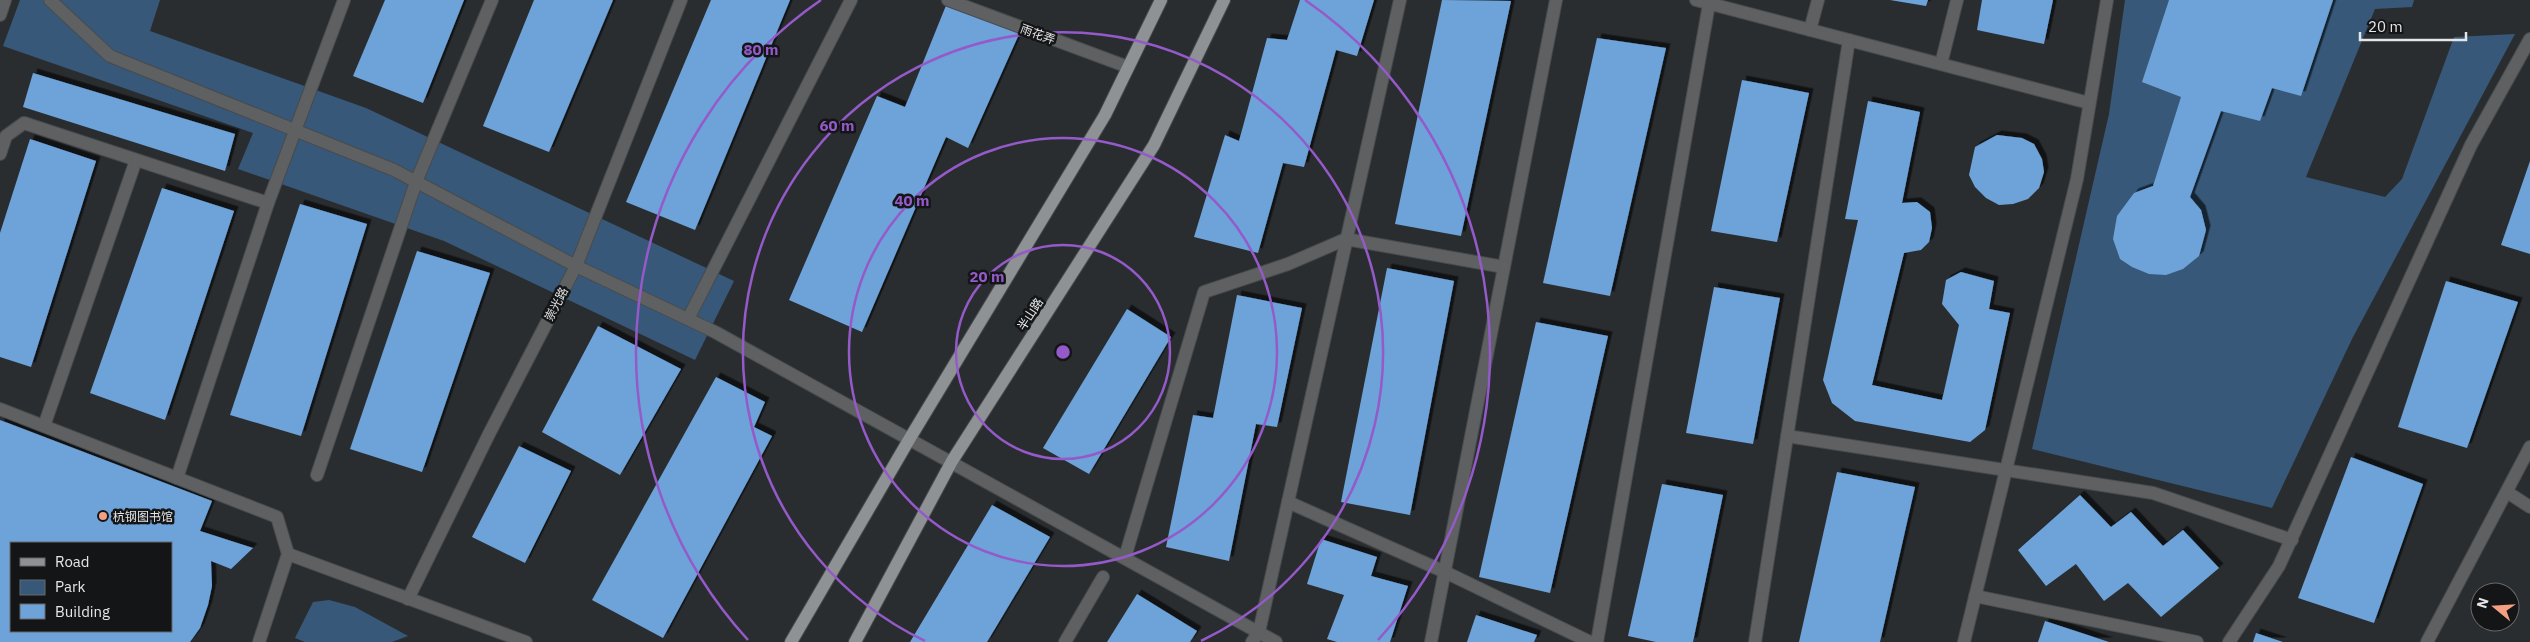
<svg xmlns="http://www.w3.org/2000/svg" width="2530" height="642" viewBox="0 0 2530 642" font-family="'IBM Plex Sans','Noto Sans SC',sans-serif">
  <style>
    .green { fill: #375878 }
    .building { fill: #6da3d9; fill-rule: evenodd; filter: url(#shadow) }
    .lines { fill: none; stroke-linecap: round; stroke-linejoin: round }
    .minor-casing { stroke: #484b4d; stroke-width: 14 }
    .major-casing { stroke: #484b4d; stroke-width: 14 }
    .minor { stroke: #5e6061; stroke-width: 12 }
    .major { stroke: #8f9295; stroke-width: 12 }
    .ring { fill: none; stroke: #955ac9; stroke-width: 2.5 }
    .poi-dot { fill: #f39f82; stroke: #141517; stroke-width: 2 }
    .labels { text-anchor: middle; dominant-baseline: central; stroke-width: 5; stroke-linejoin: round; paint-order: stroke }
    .street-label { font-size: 12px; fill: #e4e6e8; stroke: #141517 }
    .poi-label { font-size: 12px; fill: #e4e6e8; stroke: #141517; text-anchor: start }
    .centre { fill: #955ac9; stroke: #141517; stroke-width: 2.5 }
    .ring-label { font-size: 15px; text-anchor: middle; font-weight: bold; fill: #955ac9; stroke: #141517; stroke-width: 5; stroke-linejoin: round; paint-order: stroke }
  </style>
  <defs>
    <filter id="shadow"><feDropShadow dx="4.5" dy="-4.5" stdDeviation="0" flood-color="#0009"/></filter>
  </defs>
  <rect width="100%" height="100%" fill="#2a2d30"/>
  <g class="green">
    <polygon points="20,0 160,0 150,31 366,108 734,281 695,360 444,241 238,169 253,133 3,46"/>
    <polygon points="2125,0 2414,0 2412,7 2375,9 2306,177 2385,197 2402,179 2454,37 2515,34 2352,339 2272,508 2032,449 2109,114"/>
    <polygon points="329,600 355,607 408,636 392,642 305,642 295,638 313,602"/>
  </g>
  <g class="building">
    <polygon points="385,0 464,0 423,103 353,76"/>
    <polygon points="534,0 613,0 549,152 483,126"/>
    <polygon points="711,0 790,0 695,230 626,202"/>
    <polygon points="1300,0 1374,0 1357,56 1336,50 1304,167 1283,163 1258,253 1194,237 1225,135 1239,141 1267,38 1287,40"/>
    <polygon points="1442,0 1511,1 1461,236 1395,224"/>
    <polygon points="1890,0 1928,0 1926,6"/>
    <polygon points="1982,0 2053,0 2044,44 1977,30"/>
    <polygon points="2169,0 2333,0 2301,96 2272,88 2260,121 2221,111 2190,197 2201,210 2206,230 2199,256 2183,269 2166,275 2149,274 2132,267 2120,259 2113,239 2117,216 2134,193 2153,186 2181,97 2142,82"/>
    <polygon points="947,3 1020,32 968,148 946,137 862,332 789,300 877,96 905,107"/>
    <polygon points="1597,38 1666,48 1610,296 1543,283"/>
    <polygon points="33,73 235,134 225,171 23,107"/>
    <polygon points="1742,80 1809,93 1777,242 1711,231"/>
    <polygon points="1868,101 1920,112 1902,203 1917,202 1930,212 1932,228 1929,242 1921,250 1904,253 1872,385 1942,400 1959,325 1942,304 1946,280 1961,272 1994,281 1989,309 2010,313 1985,430 1970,442 1855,421 1832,403 1823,380 1858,220 1845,219"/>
    <polygon points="1997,135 2022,138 2034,144 2042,159 2044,172 2039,188 2028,199 2013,204 1999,205 1986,198 1975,187 1969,175 1975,147"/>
    <polygon points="30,139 96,161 31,367 0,357 0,233"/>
    <polygon points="2530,161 2530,254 2501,245"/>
    <polygon points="162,188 234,211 165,420 90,393"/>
    <polygon points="300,204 367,224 301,436 230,415"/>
    <polygon points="417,251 490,273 422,472 350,449"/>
    <polygon points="1387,268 1454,281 1410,515 1341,502"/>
    <polygon points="2446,281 2518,302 2467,448 2398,427"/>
    <polygon points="1714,287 1780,298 1753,444 1686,433"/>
    <polygon points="1237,295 1302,308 1277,427 1256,424 1229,561 1166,547 1193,415 1213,418"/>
    <polygon points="1127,309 1171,337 1089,474 1043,448"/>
    <polygon points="1536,322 1608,336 1550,593 1479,577"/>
    <polygon points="598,326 681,369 620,475 542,432"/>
    <polygon points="716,377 765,402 754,427 772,436 663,638 592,600"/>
    <path d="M0,420L212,501L200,531L253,548L231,569L211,561L212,586L208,605L200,628L190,642H0ZM11,543H171V631H11Z"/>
    <polygon points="519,446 571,471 525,563 472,537"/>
    <polygon points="2351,457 2423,484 2374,623 2298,598"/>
    <polygon points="1837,472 1915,487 1880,642 1799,642"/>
    <polygon points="1662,484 1723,495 1693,642 1656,642 1628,636"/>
    <polygon points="2080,495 2111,527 2131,512 2163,546 2183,530 2219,568 2161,617 2128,583 2104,601 2076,564 2046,586 2018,550"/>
    <polygon points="992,505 1050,537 987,642 910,642"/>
    <polygon points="1321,539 1377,557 1371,576 1408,586 1390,642 1337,642 1327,639 1344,595 1307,584"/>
    <polygon points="1137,594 1197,631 1190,642 1107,642"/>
    <polygon points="1476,615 1537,635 1534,642 1467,642"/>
    <polygon points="2045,621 2109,642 2038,642"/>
    <polygon points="2256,633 2283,642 2253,642"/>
  </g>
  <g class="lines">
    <g class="minor-casing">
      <g id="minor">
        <polyline points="50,0 110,56 394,170 576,266 715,332 1276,642"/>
        <polyline points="948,0 1128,67"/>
        <polyline points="1696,0 2089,103"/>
        <polyline points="0,15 5,0"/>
        <polyline points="1810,30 1818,0"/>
        <polyline points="1941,64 1957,0"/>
        <polyline points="0,154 6,136 24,123 268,203"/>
        <polyline points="688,319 851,0"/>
        <polyline points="0,409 277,517 288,554 259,642"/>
        <polyline points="44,426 136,160"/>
        <polyline points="1787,436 2153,493 2292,540"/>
        <polyline points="317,475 416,182 492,0"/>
        <polyline points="177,478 268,203 344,0"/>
        <polyline points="2507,492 2530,507"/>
        <polyline points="1288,502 1445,572 1590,642"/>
        <polyline points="288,554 526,642"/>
        <polyline points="1125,557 1204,292 1288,264 1346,239 1504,267"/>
        <polyline points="1975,596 2197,642"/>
        <polyline points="408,599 489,434 576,266 681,0"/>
        <polyline points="1065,642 1103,577"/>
        <polyline points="1252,642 1259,632 1400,0"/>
        <polyline points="1431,642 1556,0"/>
        <polyline points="1597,642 1709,4"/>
        <polyline points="1755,642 1849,40"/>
        <polyline points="1964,642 2077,179 2107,0"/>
        <polyline points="2229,642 2279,566 2471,145 2530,39"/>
        <polyline points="2427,642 2530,447"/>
      </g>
    </g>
    <g class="major-casing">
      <g id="major">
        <polyline points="791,642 910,438 1105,115 1161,0"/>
        <polyline points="855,642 952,461 1154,145 1224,0"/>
      </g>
    </g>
    <use href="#minor" class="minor"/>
    <use href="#major" class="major"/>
  </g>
  <g class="ring">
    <circle cx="1063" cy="352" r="107"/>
    <circle cx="1063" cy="352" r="214"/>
    <path d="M925 641A320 320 0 1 1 1201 641"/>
    <path d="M748 640A427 427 0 0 1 821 0M1305 0A427 427 0 0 1 1378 640"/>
  </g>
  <circle class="poi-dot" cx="103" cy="516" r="5"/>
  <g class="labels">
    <g class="street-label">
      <text transform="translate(1038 34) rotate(20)">雨花弄</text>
      <text transform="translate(556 304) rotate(-63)">崇光路</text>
      <text transform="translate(1030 314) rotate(-57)">半山路</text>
    </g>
    <g class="poi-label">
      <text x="113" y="516">杭钢图书馆</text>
    </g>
  </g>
  <circle cx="1063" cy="352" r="8" class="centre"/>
  <g class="ring-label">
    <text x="761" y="55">80 m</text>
    <text x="837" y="131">60 m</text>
    <text x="912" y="206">40 m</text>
    <text x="987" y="282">20 m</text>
  </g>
  <rect x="10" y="542" width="162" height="90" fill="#141517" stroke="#67696b"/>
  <rect x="20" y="558" width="25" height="8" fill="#8f9295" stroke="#67696b"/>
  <text x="55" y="567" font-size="15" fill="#e4e6e8">Road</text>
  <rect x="20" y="580" width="25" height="15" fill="#375878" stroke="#67696b"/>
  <text x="55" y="592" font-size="15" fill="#e4e6e8">Park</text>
  <rect x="20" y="604" width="25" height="15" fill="#6da3d9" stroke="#67696b"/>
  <text x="55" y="617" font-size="15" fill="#e4e6e8">Building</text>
  <g transform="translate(2495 607) rotate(288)"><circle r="24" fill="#141517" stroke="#67696b"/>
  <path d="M0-4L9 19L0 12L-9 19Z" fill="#f39f82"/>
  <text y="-8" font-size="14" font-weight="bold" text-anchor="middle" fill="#e4e6e8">N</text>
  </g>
  <path d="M2360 32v8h106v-8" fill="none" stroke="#e4e6e8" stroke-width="2.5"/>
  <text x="2368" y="32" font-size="15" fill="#e4e6e8" stroke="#141517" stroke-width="4" paint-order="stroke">20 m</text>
</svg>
